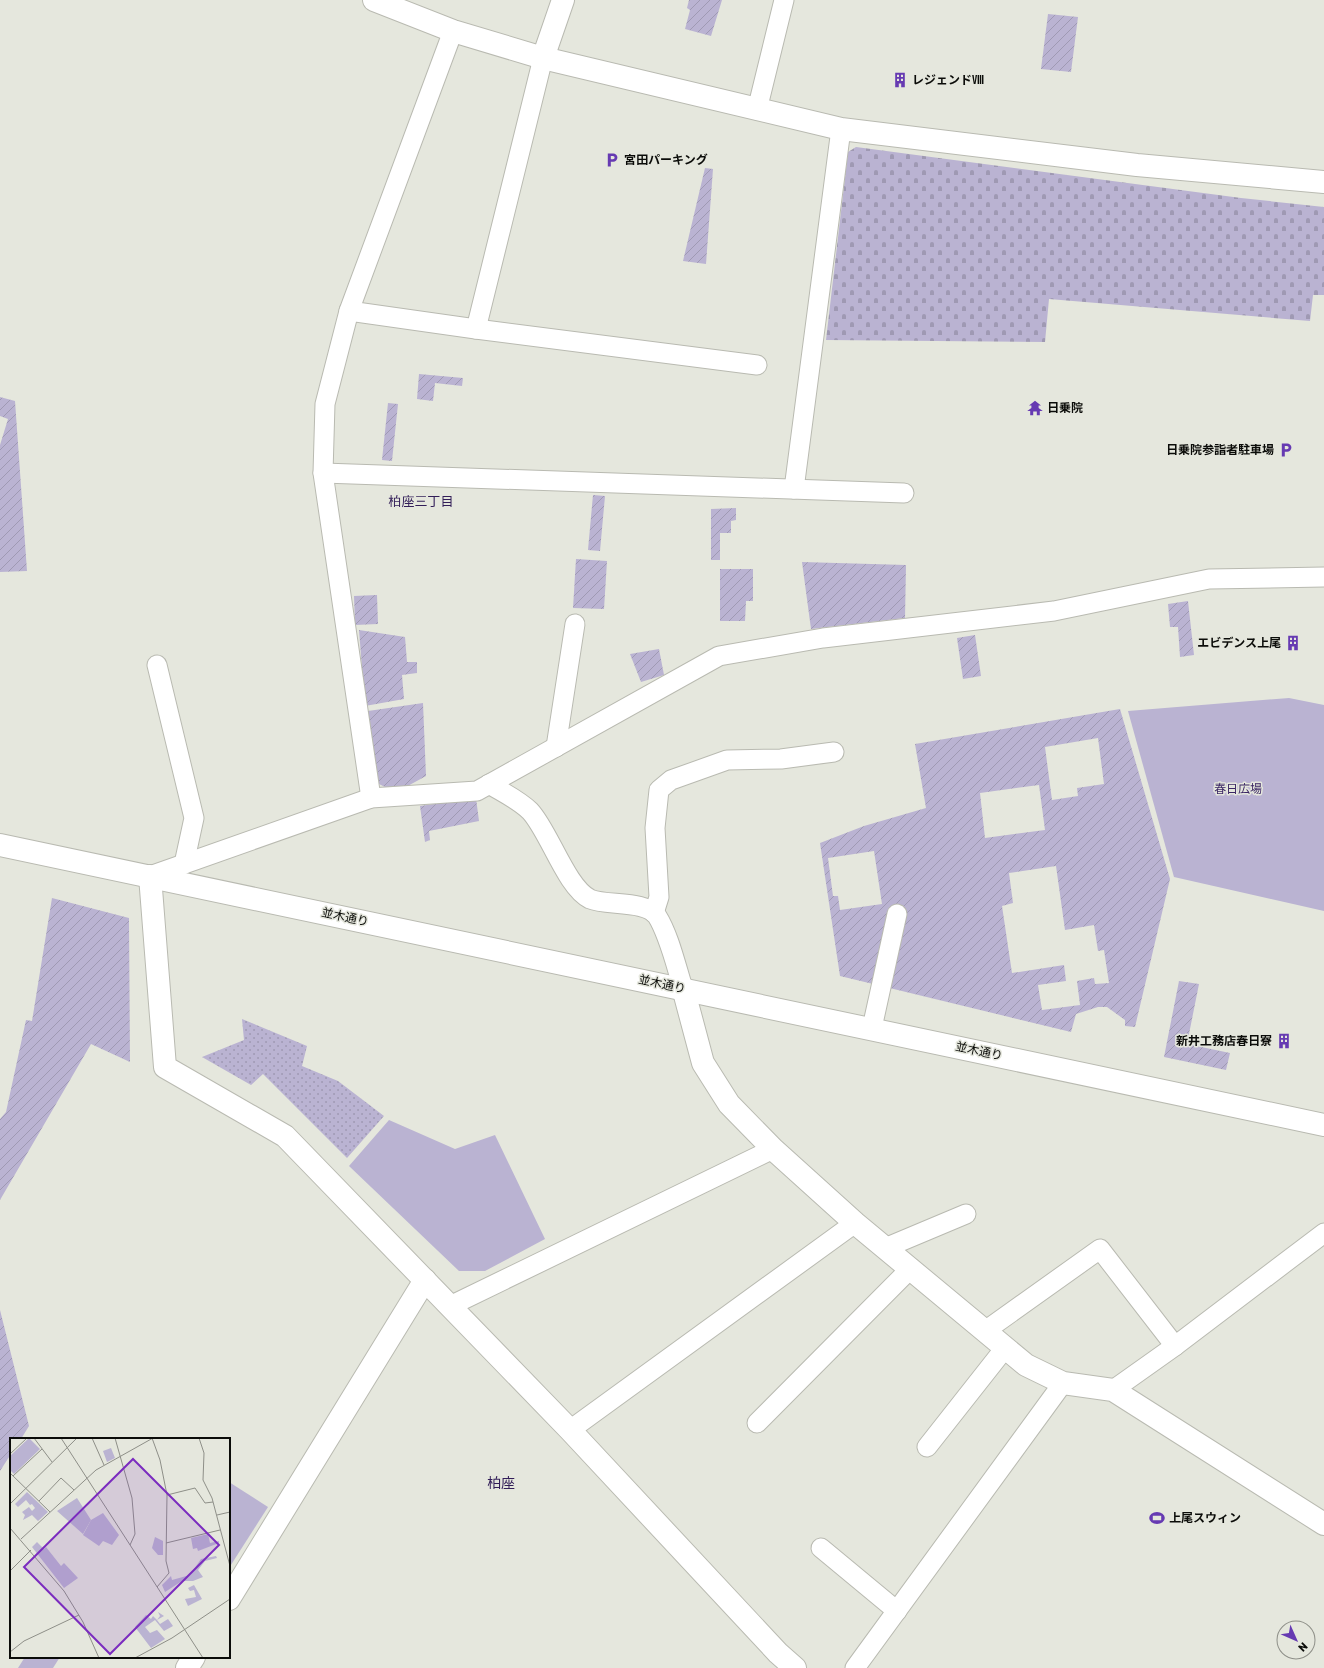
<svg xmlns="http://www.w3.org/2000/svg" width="1324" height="1668" viewBox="0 0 1324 1668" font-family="Rubik,'Noto Sans JP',sans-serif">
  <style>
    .grass { fill: url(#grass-dots) }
    .cemetery { fill: url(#cemetery-stones) }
    .park { fill: #bab3d2 }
    .garden { fill: url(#garden-furrows); fill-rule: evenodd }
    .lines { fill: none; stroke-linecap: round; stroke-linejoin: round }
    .lane-casing { stroke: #b9bab1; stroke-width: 21 }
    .street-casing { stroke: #b9bab1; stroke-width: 24 }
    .secondary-casing { stroke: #b9bab1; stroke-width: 24 }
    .lane { stroke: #fff; stroke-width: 19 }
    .street { stroke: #fff; stroke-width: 22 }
    .secondary { stroke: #fff; stroke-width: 22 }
    .labels { text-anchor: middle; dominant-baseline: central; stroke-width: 3; stroke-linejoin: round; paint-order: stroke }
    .poi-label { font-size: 12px; font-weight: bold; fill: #0b0c09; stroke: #e5e7dd; text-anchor: start }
    .park-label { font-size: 12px; fill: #3b2664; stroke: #e5e7dd }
    .street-label { font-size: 12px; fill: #0b0c09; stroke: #e5e7dd }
    .neighbourhood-label { font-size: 13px; fill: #321e58; stroke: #e5e7dd }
    .quarter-label { font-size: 14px; fill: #321e58; stroke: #e5e7dd }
    .inset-road { fill: none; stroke: #8e8f88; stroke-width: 1 }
    .view { fill: #7b2cbf; fill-opacity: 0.15; stroke: #7b2cbf; stroke-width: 2 }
    .inset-edge { fill: none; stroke: #0b0c09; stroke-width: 2 }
  </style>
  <defs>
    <pattern id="grass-dots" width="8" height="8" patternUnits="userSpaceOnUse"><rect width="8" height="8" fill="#bab3d2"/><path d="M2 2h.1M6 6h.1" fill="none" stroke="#9f99b3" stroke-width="1.8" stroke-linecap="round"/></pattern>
    <pattern id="cemetery-stones" width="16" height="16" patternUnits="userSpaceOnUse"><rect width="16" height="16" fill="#bab3d2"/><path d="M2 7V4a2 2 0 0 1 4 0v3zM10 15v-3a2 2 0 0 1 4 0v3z" fill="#9f99b3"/></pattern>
    <pattern id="garden-furrows" width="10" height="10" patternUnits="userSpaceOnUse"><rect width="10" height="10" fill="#bab3d2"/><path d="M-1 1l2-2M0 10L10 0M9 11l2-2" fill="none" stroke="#9f99b3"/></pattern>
  </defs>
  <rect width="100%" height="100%" fill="#e5e7dd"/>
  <polygon class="grass" points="242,1019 307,1046 302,1066 338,1081 384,1116 347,1158 263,1074 251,1085 202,1057 244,1040"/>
  <polygon class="cemetery" points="856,147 1241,198 1324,207 1324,295 1313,295 1310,321 1049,299 1045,342 826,340 848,152"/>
  <g class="park">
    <polygon points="1289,698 1324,705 1324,911 1174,877 1128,711"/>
    <polygon points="389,1120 455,1149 495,1135 545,1239 485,1271 459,1271 349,1166"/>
    <polygon points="229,1482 268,1507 229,1568"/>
    <polygon points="25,1657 60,1657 53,1668 18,1668"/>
  </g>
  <g class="garden">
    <polygon points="689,0 722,0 711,36 685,29 690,10 687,8"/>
    <polygon points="1048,14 1078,17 1071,72 1041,69"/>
    <polygon points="705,168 713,169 706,264 683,261"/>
    <polygon points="419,374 463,378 462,386 435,383 433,401 417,399"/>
    <polygon points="0,397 15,401 27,571 0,572 0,445 8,419 0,416"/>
    <polygon points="388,403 398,404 392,461 382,460"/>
    <polygon points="593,495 605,496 600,551 588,550"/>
    <polygon points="736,508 736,520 731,521 731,533 720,533 720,560 711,560 711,509"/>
    <polygon points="576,559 607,561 604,609 573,608"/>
    <polygon points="802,562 906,565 905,618 811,629"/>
    <polygon points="720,569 753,569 753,601 746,601 745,621 720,621"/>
    <polygon points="377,595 378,624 355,625 354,596"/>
    <polygon points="1188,601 1194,655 1180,657 1178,627 1170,627 1168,604"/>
    <polygon points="359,630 405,637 407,662 417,662 417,673 402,675 404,699 365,706"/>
    <polygon points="975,635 981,676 963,679 957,638"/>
    <polygon points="659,649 664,675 641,682 630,654"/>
    <polygon points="423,703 426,776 404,788 391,790 379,784 368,711"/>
    <path d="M1120,709L1170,879L1135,1027L1125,1026V1020L1107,1007H1098L1076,1014L1071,1032L840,976L820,843L864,826L926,808L915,744ZM1098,738L1104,784L1077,788L1078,796L1052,800L1045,747ZM1039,785L1045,830L985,838L980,793ZM874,851L882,904L840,910L838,896H833L828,858ZM1056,866L1065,930L1094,925L1098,951L1104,950L1109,983L1095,984L1094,978L1077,981L1080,1005L1042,1010L1038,985L1066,981L1064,965L1012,973L1002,906L1013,903L1009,873Z"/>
    <polygon points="476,798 479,821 429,831 430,840 425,842 420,806"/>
    <polygon points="52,898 129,918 130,1062 91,1044 0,1200 0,1119 6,1112 26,1020 32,1021"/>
    <polygon points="1179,981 1199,984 1187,1044 1230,1053 1226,1070 1164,1057"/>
    <polygon points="0,1310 29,1426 21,1439 11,1439 11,1454 0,1471"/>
  </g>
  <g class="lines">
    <g class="lane-casing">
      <g id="lane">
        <polyline points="757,110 784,0"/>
        <polyline points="349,311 476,329 757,365"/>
        <polyline points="476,329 543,58"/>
        <polyline points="323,473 904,493"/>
        <polyline points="794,489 841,129"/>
        <polyline points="157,665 194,818 184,864"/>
        <polyline points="556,747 575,624"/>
        <path d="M489,784C502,792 519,800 530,811C549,831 566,887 590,899C606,906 646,900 657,916C669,935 676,966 683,988"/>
        <polyline points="371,798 323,473 325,404 349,311 453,31"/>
        <polyline points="150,876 371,798 477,791 719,656 823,638 1054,611 1209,579 1324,577"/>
        <polyline points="654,913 659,897 655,828 659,790 671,780 727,760 781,759 834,752"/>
        <polyline points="872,1028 897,914"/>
        <polyline points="885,1248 966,1214"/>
        <polyline points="450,1306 773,1149"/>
        <polyline points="988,1333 992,1326 1100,1249 1175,1346"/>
        <polyline points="1113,1390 1175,1346 1324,1233"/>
        <polyline points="757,1423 911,1268"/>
        <polyline points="570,1430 855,1223"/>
        <polyline points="927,1447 1005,1348"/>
        <polyline points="821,1548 897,1611"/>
        <polyline points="855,1668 1063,1383"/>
      </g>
    </g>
    <g class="street-casing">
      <g id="street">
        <polyline points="374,0 453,31 543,58 841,129 1137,165 1324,182"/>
        <polyline points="543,58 563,0"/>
        <polyline points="150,876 165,1067 285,1136 570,1430 778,1653 795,1668"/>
        <polyline points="683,988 703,1063 729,1104 773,1149 855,1223 1026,1365 1063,1383 1113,1390 1324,1524"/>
        <polyline points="229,1599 425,1280"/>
        <polyline points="187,1668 194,1657"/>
      </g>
    </g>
    <g class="secondary-casing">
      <polyline id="secondary" points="0,845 1324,1125"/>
    </g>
    <use href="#lane" class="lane"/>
    <use href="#street" class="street"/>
    <use href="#secondary" class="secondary"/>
  </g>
  <defs>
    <g id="building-bare" transform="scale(1.2)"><path d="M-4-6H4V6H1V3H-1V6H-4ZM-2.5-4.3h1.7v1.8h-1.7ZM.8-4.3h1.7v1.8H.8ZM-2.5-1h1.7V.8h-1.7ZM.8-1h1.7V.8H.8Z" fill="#663ab2" stroke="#e5e7dd" stroke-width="2.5" paint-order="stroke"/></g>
    <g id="parking-bare" transform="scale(1.2)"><path d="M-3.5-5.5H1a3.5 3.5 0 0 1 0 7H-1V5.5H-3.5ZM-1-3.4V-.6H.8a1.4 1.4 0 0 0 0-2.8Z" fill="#663ab2" stroke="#e5e7dd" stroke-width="2.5" paint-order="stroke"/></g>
    <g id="temple-bare" transform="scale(1.2)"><path d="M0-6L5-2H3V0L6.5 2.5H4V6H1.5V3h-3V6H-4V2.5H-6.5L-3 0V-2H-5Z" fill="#663ab2" stroke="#e5e7dd" stroke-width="2.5" paint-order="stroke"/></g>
    <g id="stadium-bare" transform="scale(1.2)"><path d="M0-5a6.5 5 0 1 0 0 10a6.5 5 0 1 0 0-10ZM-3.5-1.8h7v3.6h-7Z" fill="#663ab2" stroke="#e5e7dd" stroke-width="2.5" paint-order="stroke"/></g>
  </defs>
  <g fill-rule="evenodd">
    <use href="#building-bare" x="900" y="80"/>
    <use href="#parking-bare" x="612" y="160"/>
    <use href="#temple-bare" x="1035" y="408"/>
    <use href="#parking-bare" x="1286" y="450"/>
    <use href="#building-bare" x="1293" y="643"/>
    <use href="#building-bare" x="1284" y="1041"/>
    <use href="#stadium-bare" x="1157" y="1518"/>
  </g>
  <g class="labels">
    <g class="poi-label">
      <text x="912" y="80">レジェンドⅧ</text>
      <text x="624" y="160">宮田パーキング</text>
      <text x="1047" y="408">日乗院</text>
      <text x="1274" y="450" text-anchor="end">日乗院参詣者駐車場</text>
      <text x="1281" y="643" text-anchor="end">エビデンス上尾</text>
      <text x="1272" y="1041" text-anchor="end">新井工務店春日寮</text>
      <text x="1169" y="1518">上尾スウィン</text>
    </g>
    <g class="park-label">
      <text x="1238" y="789">春日広場</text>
    </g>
    <g class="street-label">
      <text transform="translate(345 917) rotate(12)">並木通り</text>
      <text transform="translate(662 984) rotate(12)">並木通り</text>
      <text transform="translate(979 1051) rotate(12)">並木通り</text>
    </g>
    <g class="neighbourhood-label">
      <text x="421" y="501">柏座三丁目</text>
    </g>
    <g class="quarter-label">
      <text x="501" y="1483">柏座</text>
    </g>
  </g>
  <g transform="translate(10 1438)">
    <rect width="220" height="220" fill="#e5e7dd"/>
    <path d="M27,104L34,111L36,109L51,128L54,125L68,140L54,150L22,109Z" fill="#bab3d2"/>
    <path d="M19,0L30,11L4,36L0,32V18ZM67,60L81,82L73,96L47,73ZM198,96L200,105L209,103V105L188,113L187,110L183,111L181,100ZM145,99L153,103V117H148L142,110Z" fill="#bab3d2"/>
    <path d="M101,10L105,20L97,24L93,13ZM17,54L38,74L28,83L22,77L13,82L15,77L12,74L19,69L22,73L25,70L22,66L20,67L16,62L8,69L5,66ZM93,75L109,97L102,107L93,103L89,108L73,97L81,82ZM206,118L207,120L195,123L188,132L193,139L183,143H172L155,154L152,147L161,138L162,142L180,137L191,121ZM184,147L192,161L178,168L175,161L186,159L184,152L180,153L178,150ZM148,174L154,178L147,182L150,186L158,181L163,188L154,193L145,182L135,189L140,195L147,192L155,201L141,210L125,189L136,177L141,181L143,178L147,182L150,178Z" fill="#bab3d2"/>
    <path class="inset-road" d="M24,0L42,24M51,0L193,220M82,0L94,27M105,0L122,60L125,96L120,107M142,0L150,22L157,57L156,123L159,135L147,149M189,0L194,15L193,42L202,60L220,128M0,16L17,0M0,35L40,74M3,38L32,11M157,57L185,50L195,65L203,64M29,63L51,40L64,52M0,66L67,0M207,77L220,74M0,90L54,153L73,184L89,220M11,101L86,32L143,0M156,105L210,92M0,133L21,112M0,214L14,203L69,177M125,220L162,200L220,161"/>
    <path class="view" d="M123,21L209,107L100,216L14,129Z"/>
    <rect width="220" height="220" class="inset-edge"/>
  </g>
  <g transform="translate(1296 1640) rotate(135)"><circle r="19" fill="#e5e7dd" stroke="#8e8f88"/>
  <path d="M0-3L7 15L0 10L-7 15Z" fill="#663ab2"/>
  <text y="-6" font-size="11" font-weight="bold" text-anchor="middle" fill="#0b0c09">N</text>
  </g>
</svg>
